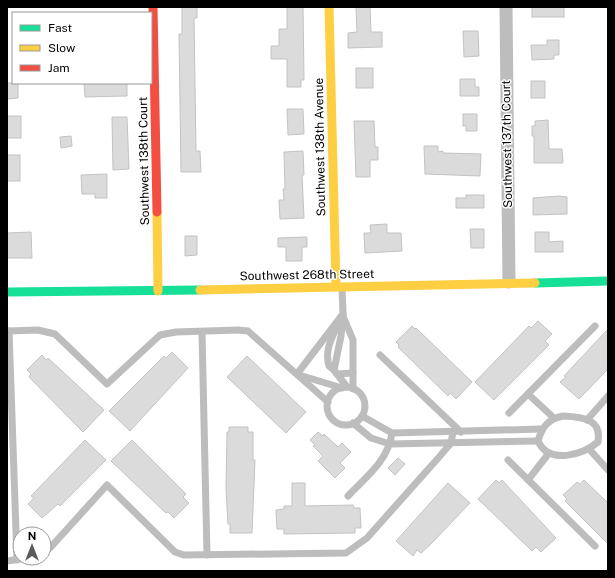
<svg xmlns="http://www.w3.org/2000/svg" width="615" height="578" viewBox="0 0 615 578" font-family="'Public Sans',sans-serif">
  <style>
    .building { fill: #dbdbdb; stroke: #c3c3c3 }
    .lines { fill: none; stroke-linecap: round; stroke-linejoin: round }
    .lane { stroke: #bdbdbd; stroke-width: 7 }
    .street { stroke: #bdbdbd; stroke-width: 13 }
    .fast { stroke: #16e098; stroke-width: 9 }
    .slow { stroke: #ffcf43; stroke-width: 9 }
    .jam { stroke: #f24e42; stroke-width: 9 }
    .labels { text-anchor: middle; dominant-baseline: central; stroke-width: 3; stroke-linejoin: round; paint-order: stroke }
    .street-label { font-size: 12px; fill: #000; stroke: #fff }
  </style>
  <rect width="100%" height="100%" fill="#fff"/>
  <g class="building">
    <polygon points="182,7 197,7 197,18 194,18 196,151 200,151 201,172 181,172 179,34 182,34"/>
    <polygon points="287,7 303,7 304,80 301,80 301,87 287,87 287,59 271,59 271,46 279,46 279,29 287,29"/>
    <polygon points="356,7 370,7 371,32 382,32 382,47 348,48 348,33 357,32"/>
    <rect x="532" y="7" width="32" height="10"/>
    <polygon points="463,31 478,31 479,56 464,57"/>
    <polygon points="547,40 559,40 559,55 554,55 554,59 532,60 531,45 547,45"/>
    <rect x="356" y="68" width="17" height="20"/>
    <polygon points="460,79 475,79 475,87 479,87 479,96 460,96"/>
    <rect x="531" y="81" width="14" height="17"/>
    <polygon points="7,83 18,83 18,98 7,99"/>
    <polygon points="84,83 127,83 127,96 85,97"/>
    <polygon points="287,109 303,109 304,134 288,135"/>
    <polygon points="463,114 477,114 477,131 466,131 466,126 463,126"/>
    <rect x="7" y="116" width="14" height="22"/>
    <polygon points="112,117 127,117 129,169 113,170"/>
    <polygon points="548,120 549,149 562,149 563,163 534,163 534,136 532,136 532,126 535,126 535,121"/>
    <polygon points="354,121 374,121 375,147 378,147 378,160 370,160 370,177 356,177"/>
    <polygon points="71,136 72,146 61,148 60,137"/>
    <polygon points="424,146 438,146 438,152 443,151 443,153 481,154 480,176 425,174"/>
    <polygon points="303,151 304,175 302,175 304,218 280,219 279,200 284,200 283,189 285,189 284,152"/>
    <rect x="7" y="155" width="13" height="26"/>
    <polygon points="107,174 107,198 95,198 95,194 82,194 81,175"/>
    <polygon points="466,195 484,195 484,208 456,208 456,198 466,198"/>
    <polygon points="559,196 567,197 567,214 533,215 533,198"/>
    <polygon points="387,224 387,233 401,233 402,251 365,253 364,233 371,233 370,225"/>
    <polygon points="470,229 484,229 484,248 471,248"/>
    <polygon points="31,232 32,258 7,258 7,233"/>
    <polygon points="535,232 549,232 549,242 563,241 563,252 535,252"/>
    <polygon points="185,236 197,236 197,255 185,256"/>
    <polygon points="307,237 307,247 302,247 302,261 286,261 286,247 278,247 278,238"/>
    <polygon points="538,321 552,334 545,341 549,345 494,400 475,382 529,326 531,328"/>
    <polygon points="412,326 415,329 416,328 472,382 456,399 450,393 448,396 398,347 399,345 396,342"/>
    <polygon points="608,329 608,369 579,399 560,382 566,377 564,376"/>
    <polygon points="172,352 188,368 130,431 109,411 164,356 166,358"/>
    <polygon points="42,355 46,360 48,358 104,410 83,432 29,377 31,374 27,370"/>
    <polygon points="247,356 306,412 286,433 227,377"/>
    <polygon points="229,427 248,427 248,432 253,432 253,460 255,460 252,533 230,533 230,524 228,524 226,489 227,432 229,432"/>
    <polygon points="318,432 323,436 324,434 338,447 342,443 351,452 340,463 345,468 335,478 318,461 323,456 313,446 315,445 310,440"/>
    <polygon points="85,440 106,460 60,506 58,504 42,518 28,504 34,498 31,496"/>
    <polygon points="132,440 186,494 183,497 189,503 174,518 168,512 166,513 111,461"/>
    <polygon points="398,458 405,464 395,475 388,468"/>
    <polygon points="496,480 499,483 502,480 556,538 541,552 536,547 532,551 478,499"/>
    <polygon points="584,480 608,503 608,544 565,501 567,499 563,495 577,482 580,484"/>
    <polygon points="292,483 305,483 305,506 353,505 354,508 360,508 361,528 355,528 355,533 284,534 284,529 277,529 276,510 284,509 284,506 292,506"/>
    <polygon points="448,483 470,503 430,545 421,553 417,550 413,556 396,541"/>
  </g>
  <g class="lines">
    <g class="lane">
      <polyline points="342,287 343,314 341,336 334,370 347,387"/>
      <polyline points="343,316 353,340 353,389"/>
      <polyline points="7,331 38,330 55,334 107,384 160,335 176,332 238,330 248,331 328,402"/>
      <polyline points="9,331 17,560"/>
      <polyline points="202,333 207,555"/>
      <polyline points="380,355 461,432"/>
      <path d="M334,370L329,366C325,352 330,341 336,329"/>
      <polyline points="297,374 343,314"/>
      <polyline points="337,374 353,373"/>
      <polyline points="299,375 342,388"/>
      <circle cx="346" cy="406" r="19"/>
      <polyline points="528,394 554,418"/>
      <polyline points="509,413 595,326"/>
      <polyline points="362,416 392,433 541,429"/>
      <path d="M563,416C583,417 602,419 598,442C583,455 549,465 538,441C542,427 548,419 563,416Z"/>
      <polyline points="587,420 608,396"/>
      <polyline points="353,423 371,438 390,444 538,441"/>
      <polyline points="590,450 608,470"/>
      <polyline points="508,460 595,546"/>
      <polyline points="528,480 549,453"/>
      <path d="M348,496C367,476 388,461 392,433"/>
      <polyline points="44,551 50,548 107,485 175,552 184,555 346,553 367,538 440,456 451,443 453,432"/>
      <polyline points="7,561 27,558"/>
    </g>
    <polyline class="street" points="506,7 509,282"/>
    <g class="fast">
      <polyline points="535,283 608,281"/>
      <polyline points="7,292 200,290"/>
    </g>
    <g class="slow">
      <polyline points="329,7 336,287"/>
      <polyline points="157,212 158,291"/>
      <polyline points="200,290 535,283"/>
    </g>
    <polyline class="jam" points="153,7 157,212"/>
  </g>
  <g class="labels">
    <g class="street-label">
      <text transform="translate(507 144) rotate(-91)">Southwest 137th Court</text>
      <text transform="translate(320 147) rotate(-91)">Southwest 138th Avenue</text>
      <text transform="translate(144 161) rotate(-91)">Southwest 138th Court</text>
      <text transform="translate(307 275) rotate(-1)">Southwest 268th Street</text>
    </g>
  </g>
  <rect width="615" height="578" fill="none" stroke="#000000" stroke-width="16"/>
  <rect x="12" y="12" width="140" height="72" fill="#ffffff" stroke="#999999"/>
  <rect x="20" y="25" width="20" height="6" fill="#16e098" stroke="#999999"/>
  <text x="48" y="32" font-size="12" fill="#000000">Fast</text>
  <rect x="20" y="45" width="20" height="6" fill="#ffcf43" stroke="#999999"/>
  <text x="48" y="52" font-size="12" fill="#000000">Slow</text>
  <rect x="20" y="65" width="20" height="6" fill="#f24e42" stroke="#999999"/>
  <text x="48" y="72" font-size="12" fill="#000000">Jam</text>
  <g transform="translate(32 546)"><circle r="19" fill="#ffffff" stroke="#999999"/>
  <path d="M0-3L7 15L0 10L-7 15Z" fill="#595959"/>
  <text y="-6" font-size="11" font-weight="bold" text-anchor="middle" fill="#000000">N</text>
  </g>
</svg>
